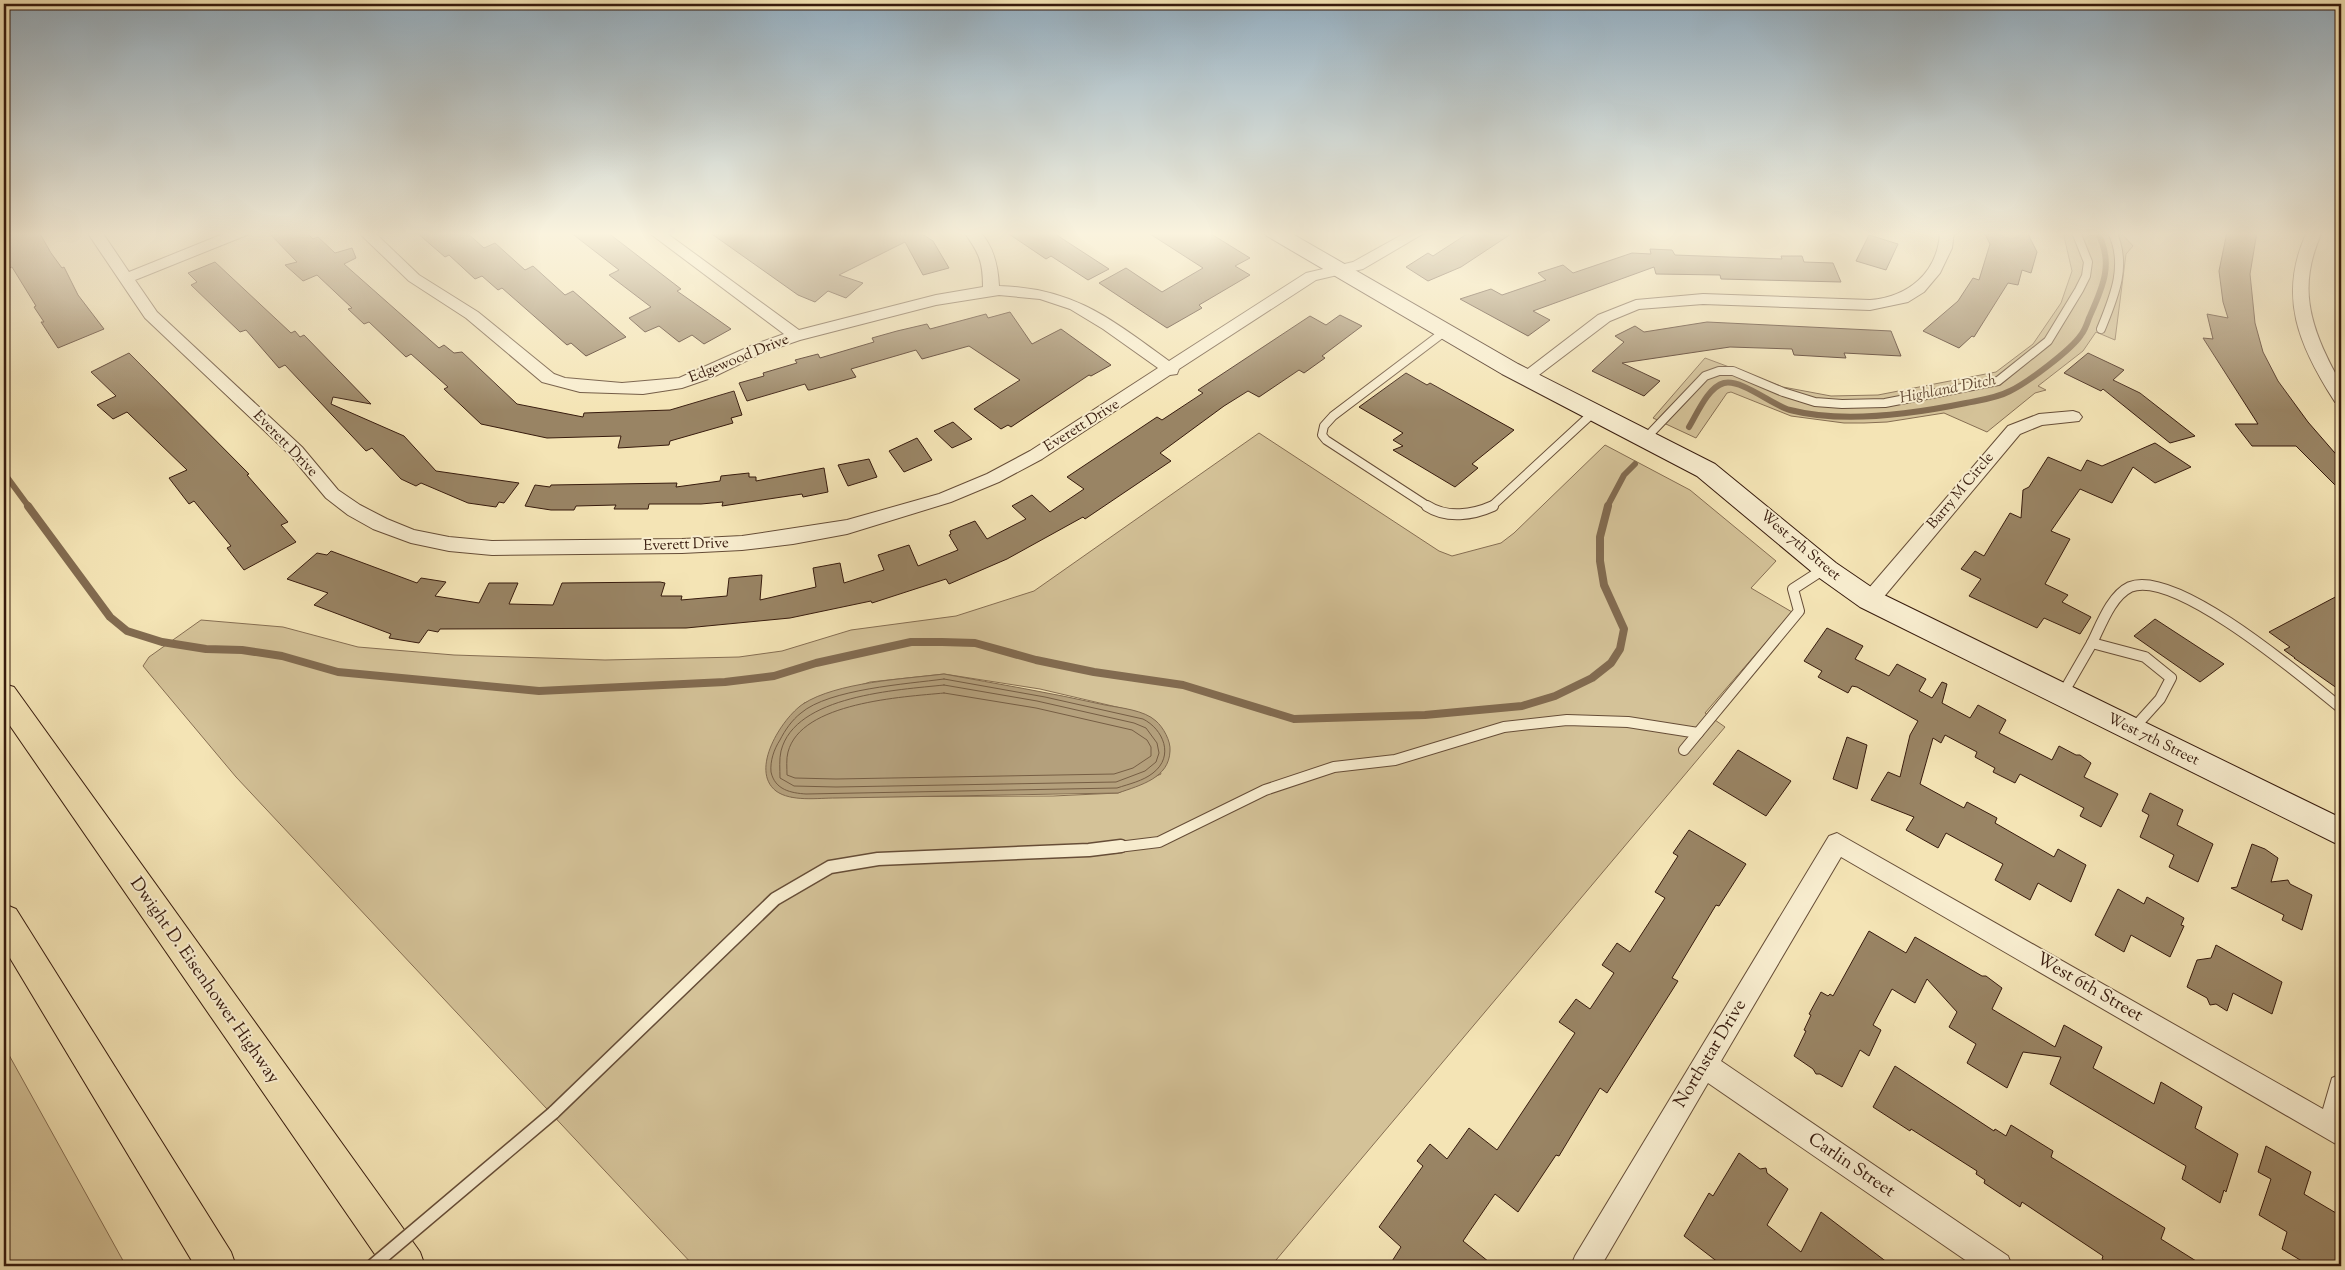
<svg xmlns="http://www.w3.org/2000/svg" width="2345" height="1270" viewBox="0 0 2345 1270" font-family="'Sorts Mill Goudy',serif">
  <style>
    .green { fill: #d4c298; stroke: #866e52; fill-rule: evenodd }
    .water { fill: #b4a07c; stroke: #826b50 }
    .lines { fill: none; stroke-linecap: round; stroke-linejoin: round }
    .shore { stroke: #765e44; stroke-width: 1 }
    .stream-far1 { stroke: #826b50; stroke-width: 6 }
    .stream { stroke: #826b50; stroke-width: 8 }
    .building { fill: #998464; stroke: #371b0d }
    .service-far2-casing { stroke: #664d37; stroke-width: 10 }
    .service-far1-casing { stroke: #664d37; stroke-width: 12 }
    .service-casing { stroke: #664d37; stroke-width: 15 }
    .minor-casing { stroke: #664d37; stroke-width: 2 }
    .secondary-casing { stroke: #371b0d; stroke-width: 2 }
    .motorway-casing { stroke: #371b0d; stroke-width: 2 }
    .service-far2 { stroke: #f8edcf; stroke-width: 8 }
    .service-far1 { stroke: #f8edcf; stroke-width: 10 }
    .service { stroke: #f8edcf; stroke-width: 12 }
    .minor { fill: #f8edcf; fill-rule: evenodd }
    .secondary { fill: #f8edcf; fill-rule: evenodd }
    .motorway { fill: #f4e4b5; fill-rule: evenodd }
    .service-bridge-casing { stroke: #664d37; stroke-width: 15; stroke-linecap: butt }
    .service-bridge { stroke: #f8edcf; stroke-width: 12 }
    .labels { text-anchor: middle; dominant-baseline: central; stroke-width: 4; stroke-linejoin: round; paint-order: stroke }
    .street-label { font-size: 15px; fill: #371b0d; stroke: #f8edcf }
    .water-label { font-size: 16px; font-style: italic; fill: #634a34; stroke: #f8edcf }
    .near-street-label { font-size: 18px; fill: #371b0d; stroke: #f8edcf }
  </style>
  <rect width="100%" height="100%" fill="#f4e4b5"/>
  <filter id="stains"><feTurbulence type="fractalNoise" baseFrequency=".004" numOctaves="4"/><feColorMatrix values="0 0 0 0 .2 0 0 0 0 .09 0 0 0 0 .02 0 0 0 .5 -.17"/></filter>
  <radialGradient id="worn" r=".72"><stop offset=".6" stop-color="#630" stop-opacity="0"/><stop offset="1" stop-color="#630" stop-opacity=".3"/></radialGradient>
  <g class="green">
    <polygon points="2063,232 2120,232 2133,246 2126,254 2115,340 2096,332 2083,351 2038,386 2046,390 2035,393 1987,432 1944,413 1887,422 1864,423 1844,423 1791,416 1731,392 1727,393 1696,438 1653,418 1705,358 1783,387 1831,396 1878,395 1996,372 2033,344 2061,303 2072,271"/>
    <path d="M1259,433L1439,551L1452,556L1501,543L1514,533L1605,445L1690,490L1776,561L1751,588L1792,612L1705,713L1725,727L1271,1266H694L236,777L143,666L149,657L201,620L283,627L358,647L454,655L605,660L739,657L782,651L851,630L956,616L1034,591ZM944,674L1040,689L1138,712L1161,774L1118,793L1053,796L791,797L804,703L870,682Z"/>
    <polygon points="4,1046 126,1266 4,1266"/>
  </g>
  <path class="water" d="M944,674C998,684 1052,693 1105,705C1121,708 1144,710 1156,721C1163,727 1171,741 1170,751C1169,778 1141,785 1118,793L836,798C818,798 791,802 776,791C749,770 782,718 803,704C837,682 904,679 944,674Z"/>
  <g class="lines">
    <g class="shore">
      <path d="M944,679L1045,697L1143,719C1163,729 1175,756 1153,773C1143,781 1129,784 1117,788L806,794C791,793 775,790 771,772C770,761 774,749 780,740C785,730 792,720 801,713C829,689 907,684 944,679Z"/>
      <path d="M944,685L1037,701L1134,723L1146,728L1157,743L1159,753L1156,762L1145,771L1116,782L836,787L794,786L780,778C780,770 779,759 781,751C795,695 898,690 944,685Z"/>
      <path d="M944,693L1036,708L1132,730L1147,740L1151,747V756L1133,768L1114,774L836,779L795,778L787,775C787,768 786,759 788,752C801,702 903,697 944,693Z"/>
    </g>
    <g class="stream-far1">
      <path d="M1689,427C1697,414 1708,387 1724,383C1742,379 1772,405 1790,410C1844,424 1913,414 1966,403C1981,400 1997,398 2010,391C2027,383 2071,350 2081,335C2085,330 2087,324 2089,318C2102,289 2115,263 2097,232"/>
      <polyline points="4,473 29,507"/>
      <polyline points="1607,507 1624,475 1635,464"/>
    </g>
    <polyline class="stream" points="28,506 110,617 127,631 162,642 206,649 242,650 282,656 338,672 539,691 725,682 774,676 816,663 911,642 942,642 975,643 1036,660 1094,672 1183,685 1294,719 1425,715 1522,706 1555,696 1592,678 1611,663 1620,649 1624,629 1604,585 1600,561 1600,537 1608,506"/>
  </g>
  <g class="building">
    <polygon points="4,232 39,232 51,253 62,268 64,267 78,295 104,329 58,348 41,322 44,322 34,307 36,306 12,267 4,270"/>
    <polygon points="268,232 306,232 313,239 318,237 335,253 352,248 356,258 344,264 439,348 444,345 454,353 462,352 517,404 583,417 584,413 670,410 734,391 742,415 731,418 733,423 670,441 669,445 618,448 621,436 547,438 481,424 444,389 448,387 411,354 406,357 369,322 364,324 348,309 352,308 317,275 303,281 285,265 297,262"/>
    <polygon points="416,232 466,232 484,248 495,243 525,270 533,266 565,295 573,291 626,337 586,356 571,343 567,345 502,288 498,290 482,276 475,279 449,255 445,257"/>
    <polygon points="570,232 607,232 681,289 677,291 731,329 704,344 692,335 679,342 659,326 645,332 629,318 651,307 609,275 619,270"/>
    <polygon points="709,232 925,232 922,234 933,241 949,268 923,275 905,242 839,275 863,283 846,298 828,291 815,302 798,295"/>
    <polygon points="1006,232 1052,232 1109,269 1088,280 1051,256 1046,259"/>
    <polygon points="1147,232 1208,232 1250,258 1235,266 1250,275 1199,305 1202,308 1167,328 1099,283 1126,268 1162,292 1203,268"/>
    <polygon points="1470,232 1514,232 1461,267 1428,281 1406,267 1428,253 1433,256"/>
    <polygon points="1984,232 2027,232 2037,252 2031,273 2022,270 2018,285 2008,283 1974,337 1972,336 1959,348 1923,331 1958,301 1973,278 1979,280 1990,244"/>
    <polygon points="2227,232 2257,232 2250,274 2255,323 2263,352 2278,381 2308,422 2341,460 2341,491 2296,446 2252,446 2235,424 2258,424 2203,338 2213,339 2207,314 2228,318 2223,302 2219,271"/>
    <polygon points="1869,235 1898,244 1886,270 1856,261"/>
    <polygon points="1650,249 1672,250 1675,255 1782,259 1781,256 1802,256 1804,262 1833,263 1841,282 1721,279 1720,275 1656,274 1654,267 1533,311 1550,320 1528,336 1460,299 1491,289 1502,295 1546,280 1538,273 1563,265 1573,273 1632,253 1651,254"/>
    <polygon points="215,262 291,333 295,331 300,337 304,335 371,404 333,397 331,404 404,436 436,471 519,483 504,503 499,502 496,507 468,503 421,483 416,486 401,479 372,448 366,451 285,365 279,368 246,330 240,332 191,285 197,282 188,273"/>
    <polygon points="1010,312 1032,344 1061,329 1111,365 1091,376 1089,375 1011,427 1008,425 1001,429 974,409 1020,380 969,346 922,359 916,350 851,369 856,377 810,390 808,390 805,384 747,401 739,383 764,376 763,373 797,363 795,360 818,354 820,358 874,342 872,338 897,331 927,324 930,329 986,314 988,318"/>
    <polygon points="1340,315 1362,326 1322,356 1325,358 1304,373 1299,370 1259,397 1248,391 1224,406 1160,453 1171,461 1085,519 1083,517 1007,559 949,584 946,579 872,603 871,601 790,618 686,628 440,629 438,632 428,630 419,643 389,638 391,634 314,605 328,593 287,579 317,553 327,555 331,551 417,583 421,578 446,582 435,596 479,603 489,583 518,583 509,604 553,605 562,583 660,582 665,583 661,596 682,596 681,600 727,596 729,578 762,575 760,600 816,587 813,568 840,563 844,583 884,570 878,555 909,545 918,566 958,550 949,535 951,534 950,531 975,521 987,539 1026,519 1012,506 1032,495 1050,512 1084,489 1067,477 1157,417 1162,420 1203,393 1198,390 1310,316 1326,325"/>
    <polygon points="1707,322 1891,331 1901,356 1844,353 1846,358 1794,355 1792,349 1730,347 1622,363 1660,381 1644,396 1592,371 1624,342 1615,336 1635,326 1644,332"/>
    <polygon points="129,353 249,474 247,475 288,522 281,525 296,542 244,570 227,548 231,546 194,501 189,504 169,478 187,470 127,412 113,419 97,405 116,396 91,372"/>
    <polygon points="2088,353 2124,370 2113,380 2140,393 2195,436 2170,443 2103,389 2101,391 2064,373"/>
    <polygon points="1406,373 1427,385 1430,383 1514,430 1472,464 1478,468 1455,487 1393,450 1403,446 1393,440 1403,433 1359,407"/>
    <polygon points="953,422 972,439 952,448 934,431"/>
    <polygon points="917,438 932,460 904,472 889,451"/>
    <polygon points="2155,443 2191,467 2155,483 2133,467 2112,503 2080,489 2051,531 2070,539 2045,584 2068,595 2062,602 2091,617 2080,634 2044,618 2037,628 1969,596 1981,579 1961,569 1975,551 1984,556 2010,513 2021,518 2023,490 2029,487 2048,457 2081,471 2087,460 2102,466"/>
    <polygon points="869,459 877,477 848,486 838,465"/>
    <polygon points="824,468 828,492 803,497 802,494 722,506 723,502 701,504 649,504 648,509 614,509 616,505 576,506 574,510 551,510 525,506 535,485 550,487 551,485 677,483 676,487 720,481 721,476 749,473 749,477 756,477 756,481"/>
    <polygon points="2341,594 2341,691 2294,658 2295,658 2284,650 2290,647 2269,632"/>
    <polygon points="2155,619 2224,664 2200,682 2134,636"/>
    <polygon points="1827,628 1863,646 1855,659 1889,676 1897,664 1926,679 1919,691 1932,698 1942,682 1947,684 1942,703 1970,718 1978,705 2006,720 1999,733 2052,760 2059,746 2076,755 2080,755 2091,763 2084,777 2118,794 2101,827 2080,816 2084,808 2020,774 2015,783 1993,772 1995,768 1975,757 1977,752 1945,735 1941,743 1933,738 1920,784 1964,808 1967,802 1997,818 1995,823 2054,857 2058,849 2086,865 2071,902 2038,883 2030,900 1995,880 2003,864 1946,833 1938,848 1906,830 1914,817 1871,800 1888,772 1900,777 1910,735 1918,721 1857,687 1852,686 1848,693 1818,677 1822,671 1804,661"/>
    <polygon points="1847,737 1867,745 1857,789 1833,779"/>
    <polygon points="1738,750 1791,781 1766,816 1713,784"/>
    <polygon points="2150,793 2183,810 2177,825 2213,844 2198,882 2169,867 2174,855 2140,837 2149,815 2142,811"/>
    <polygon points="1689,830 1746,864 1719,906 1716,905 1672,978 1678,981 1607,1093 1600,1088 1559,1156 1556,1155 1518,1212 1495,1194 1463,1241 1494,1266 1389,1266 1401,1247 1379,1227 1423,1166 1417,1161 1430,1144 1447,1159 1469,1128 1497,1150 1575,1033 1559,1022 1576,999 1590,1009 1614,973 1602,965 1617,943 1630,952 1665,898 1655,892 1678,856 1673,853"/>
    <polygon points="2252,844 2265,849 2278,858 2271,882 2288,880 2290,884 2312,895 2302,930 2282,920 2284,915 2231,888 2237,887"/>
    <polygon points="2118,889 2144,904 2147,897 2184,918 2181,925 2184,926 2170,957 2131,935 2124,952 2095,935"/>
    <polygon points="1869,931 1906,953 1915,937 1982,976 1986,976 2002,988 1992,1009 2055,1047 2064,1025 2102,1047 2093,1068 2154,1104 2161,1082 2202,1107 2195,1128 2238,1154 2226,1192 2224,1190 2220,1203 2182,1179 2186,1166 2050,1084 2061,1057 2023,1052 2007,1088 1967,1063 1976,1044 1949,1027 1957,1012 1927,979 1915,1003 1892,989 1873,1025 1881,1030 1869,1056 1860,1050 1842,1087 1820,1074 1816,1074 1813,1069 1794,1056 1806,1031 1804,1030 1811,1015 1809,1014 1821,992 1828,996 1830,994 1833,996"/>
    <polygon points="2216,945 2282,982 2272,1014 2233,993 2227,1011 2216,1004 2210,1005 2207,998 2187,987 2197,960 2211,958"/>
    <polygon points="1895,1066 1994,1131 1995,1129 2006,1136 2011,1125 2053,1151 2051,1157 2165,1228 2161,1239 2204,1266 2113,1266 2102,1259 2103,1256 2022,1202 2020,1207 1984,1183 1985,1180 1976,1174 1977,1171 1911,1129 1910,1131 1873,1107"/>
    <polygon points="2266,1146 2311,1172 2304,1194 2341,1216 2341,1266 2310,1266 2282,1249 2287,1232 2259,1215 2271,1179 2258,1172"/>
    <polygon points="1739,1153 1760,1169 1766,1168 1767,1173 1788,1189 1767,1225 1801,1252 1821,1212 1892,1266 1723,1266 1684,1236 1709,1193 1713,1196"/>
  </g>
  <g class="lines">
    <g class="service-far2-casing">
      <g id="service-far2">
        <path d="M2101,329C2114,297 2128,265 2112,232"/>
        <polyline points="1645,439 1705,376 1719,371 1733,371 1783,392 1815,402 1842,404 1885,403 1998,381 2048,341 2079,290 2086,276 2088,262 2076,232"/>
        <polyline points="1429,507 1326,440 1322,435 1324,426 1333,416 1444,332"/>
        <polyline points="1491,507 1594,412"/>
      </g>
    </g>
    <g class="service-far1-casing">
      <g id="service-far1">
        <path d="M1427,506C1447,519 1473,515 1493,506"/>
        <path d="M2092,643C2101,625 2111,596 2130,587C2176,568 2305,679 2341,708"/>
        <polyline points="2062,695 2092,643 2145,657 2171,678 2160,699 2133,729"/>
        <polyline points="1684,750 1799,611 1793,589 1824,569"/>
        <polyline points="1110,848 1159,842 1265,790 1334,767 1395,760 1504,727 1567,720 1628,722 1698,733"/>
      </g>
    </g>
    <g class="service-casing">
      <polyline id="service" points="553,1113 775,899 830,867 878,859 1089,850 1121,846"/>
    </g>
    <g class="minor-casing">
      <g id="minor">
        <path d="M87,232H102L129,272L228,232H249L247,235L135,280L157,312L302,447L338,490L360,505L387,519L414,530L449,537L492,541L682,539L742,536L847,520L939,494L987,474L1030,451L1158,368L1103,329L1070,309L1040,299L999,295L936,305L800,340L765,352L711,378L682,388L643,394L580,392L542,382L466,318L409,281L358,232H374L419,275L478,312L554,374L565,378L622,383L679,378L753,345L784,334L648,232H665L799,330L936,295L983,287C983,261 979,253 964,232H980C994,247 998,266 999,286C1074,288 1111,319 1169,361L1306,273L1353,262L1407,232H1426L1363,269L1316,280L1179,369L1177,374L1170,375L1042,459L999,482L951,502L847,534L793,544L742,550L682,553L492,555L449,551L411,543L373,529L348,515L326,498L290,455L145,318Z"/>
        <path d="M1940,232H1954L1952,248L1940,273L1924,292L1908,302L1870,310L1703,304L1639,309L1610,321L1531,381H1519L1517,377L1598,315L1636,300L1703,294L1870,300C1908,297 1938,273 1940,232Z"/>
        <path d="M2307,232H2322C2301,278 2306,313 2327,357C2336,377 2343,381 2341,403L2335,402C2299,346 2277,296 2307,232Z"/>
        <polygon points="2073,411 2079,413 2082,417 2079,421 2042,425 2020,434 1877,605 1870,607 1863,605 1860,600 1863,595 2008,426 2039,414"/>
        <polygon points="1837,833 2323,1109 2332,1078 2341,1074 2341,1147 1841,857 1721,1061 2008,1256 2012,1266 1974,1266 1708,1083 1601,1266 1571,1266 1575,1256 1829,836"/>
      </g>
    </g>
    <g class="secondary-casing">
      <polygon id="secondary" points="1264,232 1289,232 1518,364 1715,464 1836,563 1880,593 2341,818 2341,846 1860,607 1818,577 1697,476 1502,374 1267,236"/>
    </g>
    <g class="motorway-casing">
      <g id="motorway">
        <polygon points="4,684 14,687 420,1252 425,1266 383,1266 4,717"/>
        <polygon points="4,904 16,909 231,1252 236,1266 195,1266 4,948"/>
      </g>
    </g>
    <use href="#service-far2" class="service-far2"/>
    <use href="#service-far1" class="service-far1"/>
    <use href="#service" class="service"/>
    <use href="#minor" class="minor"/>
    <use href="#secondary" class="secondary"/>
    <use href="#motorway" class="motorway"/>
    <g class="service-bridge-casing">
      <polyline id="service-bridge" points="372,1266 553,1113"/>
    </g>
    <use href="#service-bridge" class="service-bridge"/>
  </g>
  <linearGradient id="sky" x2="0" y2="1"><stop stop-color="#93acbd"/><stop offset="0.57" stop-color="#faf3de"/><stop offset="1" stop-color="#faf3de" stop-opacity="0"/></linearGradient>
  <rect width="2345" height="410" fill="url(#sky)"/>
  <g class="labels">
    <g class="street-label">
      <text transform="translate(739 359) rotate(-22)">Edgewood Drive</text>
      <text transform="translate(1082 426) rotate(-32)">Everett Drive</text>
      <text transform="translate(285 444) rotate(46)">Everett Drive</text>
      <text transform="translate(1961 491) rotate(-50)">Barry M Circle</text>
      <text transform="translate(686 545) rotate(-2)">Everett Drive</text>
      <text transform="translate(1800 546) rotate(40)">West 7th Street</text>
      <text transform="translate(2153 740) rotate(26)">West 7th Street</text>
    </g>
    <g class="water-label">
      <text transform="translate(1948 390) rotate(-11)">Highland Ditch</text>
    </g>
    <g class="near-street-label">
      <text transform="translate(204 981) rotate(55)">Dwight D. Eisenhower Highway</text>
      <text transform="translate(2089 988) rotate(30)">West 6th Street</text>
      <text transform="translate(1711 1054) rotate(-59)">Northstar Drive</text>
      <text transform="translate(1851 1166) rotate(34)">Carlin Street</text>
    </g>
  </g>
  <rect width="2345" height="1270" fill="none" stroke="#f4e4b5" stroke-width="20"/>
  <rect x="5" y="5" width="2335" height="1260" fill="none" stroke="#371b0d" stroke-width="2.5"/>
  <rect x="10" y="10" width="2325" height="1250" fill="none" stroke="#371b0d"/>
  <rect width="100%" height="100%" filter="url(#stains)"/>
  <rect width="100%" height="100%" fill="url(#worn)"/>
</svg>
